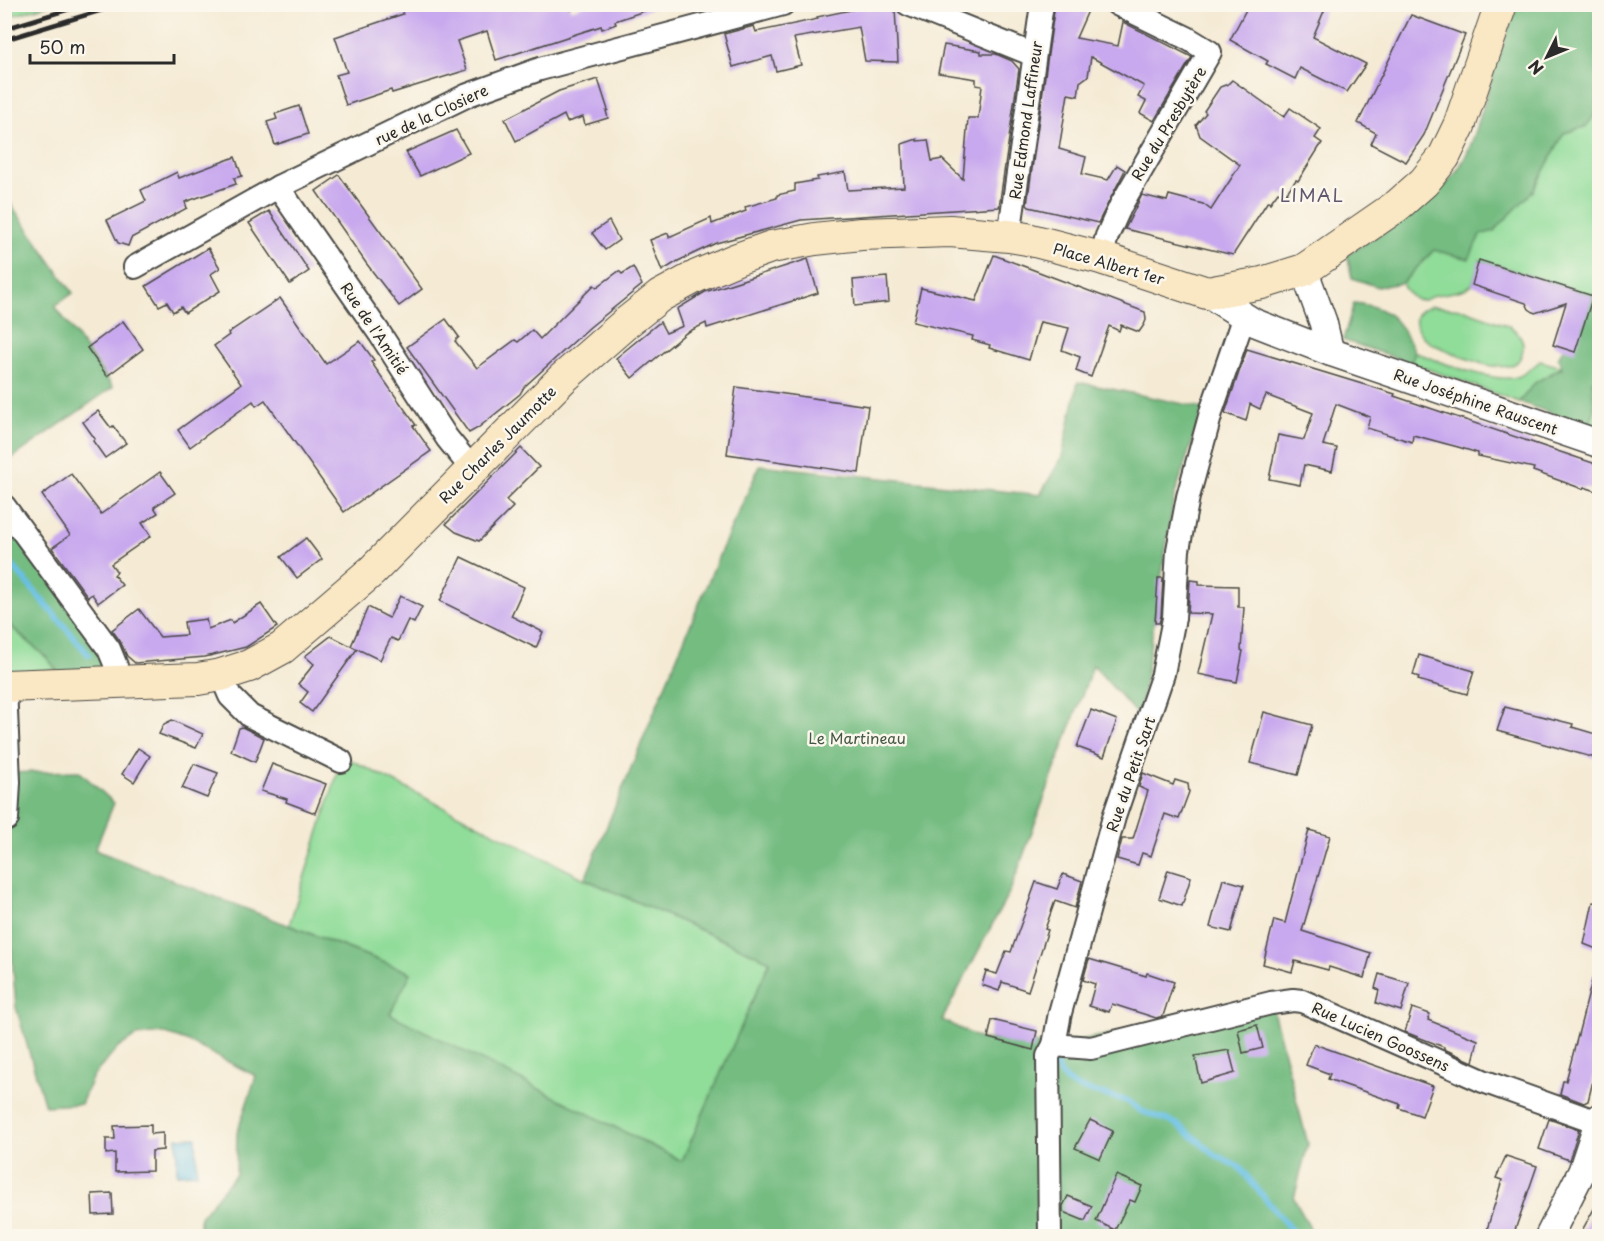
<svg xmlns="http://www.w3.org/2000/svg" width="1604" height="1241" viewBox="0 0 1604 1241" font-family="'Playpen Sans',sans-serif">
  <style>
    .green { fill: #90dc99; stroke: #5e8462; stroke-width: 1.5 }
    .forest { fill: #74bc81; stroke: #507456; stroke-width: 1.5 }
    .water { fill: #67c0e4; stroke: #497688; stroke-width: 1.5 }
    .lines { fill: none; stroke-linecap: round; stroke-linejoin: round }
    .stream { stroke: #67c0e4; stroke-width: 6 }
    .building { fill: #c8a8ee }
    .minor-casing { stroke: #494844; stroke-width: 26 }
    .tertiary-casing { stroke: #494844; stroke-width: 30 }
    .secondary-casing { stroke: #494844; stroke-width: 34 }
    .minor { stroke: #fff; stroke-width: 22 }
    .tertiary { stroke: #fff; stroke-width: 27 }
    .secondary { stroke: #fae7c3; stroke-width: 32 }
    .rail { stroke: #2b2b2b; stroke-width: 4.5 }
    .labels { text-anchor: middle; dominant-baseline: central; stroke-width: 5; stroke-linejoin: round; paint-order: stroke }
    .street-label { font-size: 15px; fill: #2b2b2b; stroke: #fbf7ec }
    .park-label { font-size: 15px; fill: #445746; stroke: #fbf7ec }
    .quarter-label { font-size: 18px; letter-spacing: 1.5px; fill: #62576f; stroke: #fbf7ec }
  </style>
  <rect width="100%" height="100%" fill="#fbf7ec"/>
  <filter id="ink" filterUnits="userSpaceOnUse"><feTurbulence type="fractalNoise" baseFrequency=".0167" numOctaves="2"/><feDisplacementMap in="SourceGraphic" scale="12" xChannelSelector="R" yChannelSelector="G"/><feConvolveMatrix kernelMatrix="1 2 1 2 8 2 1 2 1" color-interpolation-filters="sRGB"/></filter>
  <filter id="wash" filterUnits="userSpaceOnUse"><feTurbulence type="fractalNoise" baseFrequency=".008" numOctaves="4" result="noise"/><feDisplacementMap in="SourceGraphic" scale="24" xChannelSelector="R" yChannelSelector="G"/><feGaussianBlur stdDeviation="1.35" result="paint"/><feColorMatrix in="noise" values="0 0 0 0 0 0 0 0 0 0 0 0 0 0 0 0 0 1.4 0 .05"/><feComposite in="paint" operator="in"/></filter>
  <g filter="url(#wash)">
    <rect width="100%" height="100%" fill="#f5ebd5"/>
    <g class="green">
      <polygon points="5,4 48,4 48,5 5,18"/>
      <path d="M1599,60V301L1593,296L1480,260L1472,285C1459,293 1451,292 1436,295C1433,295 1430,298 1427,299C1416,304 1406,293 1402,283L1434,250L1469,258L1480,235L1533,191L1564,133L1587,126Z"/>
      <path d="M1432,306L1462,309L1509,326C1517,331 1524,338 1523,348C1520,389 1450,351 1430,343C1414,331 1407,311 1432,306Z"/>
      <path d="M1415,352C1436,361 1496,384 1517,377C1526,374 1533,367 1540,361L1562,367L1536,382L1519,402L1411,363Z"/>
      <polygon points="1599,379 1599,430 1589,426 1594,411 1592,381"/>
      <polygon points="4,621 47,658 57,670 5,672"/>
      <polygon points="343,756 585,879 771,961 682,1161 389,1014 411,973 289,925"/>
    </g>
    <g class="forest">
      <path d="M1517,5H1599L1597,111L1587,126L1564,133L1533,191L1494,231L1480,235L1469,259L1434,250L1402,283L1378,287L1352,278L1347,255C1381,232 1427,208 1453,176C1472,153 1479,119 1488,91C1497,62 1507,33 1517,5Z"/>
      <polygon points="5,196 73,293 55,306 113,387 5,463 5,436 11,427 8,404 4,399"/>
      <polygon points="1593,296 1599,301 1599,379 1592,381 1594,411 1589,426 1519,402 1536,382 1562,368 1558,358"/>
      <path d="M1354,303C1390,307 1399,320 1415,352L1411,363L1343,340Z"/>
      <polygon points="1078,382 1203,408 1174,497 1139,717 1093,665 1011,889 942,1020 981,1039 1054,1045 1271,1003 1308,1144 1294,1198 1314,1236 200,1236 200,1217 236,1174 237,1133 256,1076 189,1042 163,1033 136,1036 118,1048 93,1076 81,1104 45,1106 16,1007 5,867 4,773 79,771 114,803 95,850 411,973 390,1014 682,1161 770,961 585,879 720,553 760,465 1040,495 1062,457"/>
      <polygon points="5,519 104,654 102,669 63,678 47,658 5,621"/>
    </g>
    <polygon class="water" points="196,1137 197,1173 177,1174 177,1138"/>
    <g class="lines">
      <g class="stream">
        <polyline points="4,556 89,655"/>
        <polyline points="1056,1066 1066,1081 1079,1088 1128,1101 1141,1111 1175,1123 1200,1142 1212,1153 1240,1168 1296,1236"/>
      </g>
    </g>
    <g id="blocks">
      <g class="building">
        <polygon points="413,4 569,4 571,10 587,4 656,4 656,7 615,21 616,24 602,29 601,26 496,60 487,31 457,41 467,70 392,93 391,90 346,105 336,75 347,72 335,37 403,14 401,9"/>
        <polygon points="855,4 895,9 898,62 865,61 859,27 794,38 801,65 776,71 772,56 733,67 724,34 754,26 756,32 818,19 817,17 856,9"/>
        <polygon points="1055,4 1091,4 1076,38 1118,46 1123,22 1192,57 1154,121 1140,113 1146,101 1138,97 1144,86 1091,57 1088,76 1080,82 1078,96 1068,94 1059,149 1086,157 1082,174 1108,180 1117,165 1125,170 1098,223 1029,207 1027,205"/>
        <polygon points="1249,4 1327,4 1313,37 1366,64 1347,92 1300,68 1295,79 1266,64 1268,61 1230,40"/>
        <polygon points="1411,15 1465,35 1424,135 1406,162 1371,144 1376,133 1358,123"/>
        <polygon points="944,45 981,51 981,54 996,54 1012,61 1019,69 999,207 801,220 716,243 678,261 662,271 650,240 668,233 669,237 711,218 712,224 730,217 746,211 745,207 777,198 777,195 795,191 795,184 818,180 817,177 845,172 848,190 904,187 902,144 917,139 917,141 928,140 932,161 942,159 963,179 968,118 978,118 982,86 976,85 976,79 938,73"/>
        <polygon points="598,79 608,110 606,111 608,118 585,125 583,117 567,122 564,115 516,141 505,119 559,91"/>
        <polygon points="1232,80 1284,117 1290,108 1321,129 1315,138 1322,143 1298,181 1296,180 1284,196 1278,192 1270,203 1268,201 1233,255 1125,229 1142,195 1167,201 1169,195 1203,204 1211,210 1240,165 1200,136 1196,125 1206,113 1204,111 1220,87 1228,84"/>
        <polygon points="299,106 308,134 275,145 267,122 277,119 275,114"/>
        <polygon points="456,130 469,153 420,176 406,152"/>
        <polygon points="235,157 242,176 234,178 236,184 185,202 187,208 131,238 128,246 118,243 107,220 146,201 141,190 177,172 179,178"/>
        <polygon points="339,175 422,289 399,306 366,263 316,191"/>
        <polygon points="269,211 309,271 290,284 249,223"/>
        <polygon points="609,221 619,240 605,250 592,233"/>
        <polygon points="208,248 220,268 211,274 220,291 185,313 181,307 173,312 167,302 159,306 146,286"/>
        <polygon points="994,255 1145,312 1146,320 1144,325 1139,332 1121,325 1119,331 1109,326 1091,377 1076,371 1080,357 1062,350 1069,328 1040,322 1029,360 989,348 990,345 972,340 973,336 913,322 921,288 976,301"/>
        <polygon points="808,259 818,293 707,328 706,323 686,333 632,378 616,358 660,322 666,333 683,326 677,309 705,292"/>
        <polygon points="1479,260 1593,296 1575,352 1553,345 1566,303 1535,313 1529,309 1526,303 1472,285"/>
        <polygon points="633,267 642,285 590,327 524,387 520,394 478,428 469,433 407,347 446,319 459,337 455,341 477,368 515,340 518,342 532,330 540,339 594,285 597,287 619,271 622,274"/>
        <polygon points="887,277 889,302 855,306 853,280"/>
        <polygon points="280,298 326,364 360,341 374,360 371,362 416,425 413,426 431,451 344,512 265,400 256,406 253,401 190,447 178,430 241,384 214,346 229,335 228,333"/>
        <polygon points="123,321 143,349 107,376 87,348"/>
        <polygon points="1247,349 1395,394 1394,396 1599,465 1599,492 1584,487 1583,489 1533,471 1534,468 1478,456 1478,453 1458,447 1413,435 1412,442 1367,428 1370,417 1336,404 1323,445 1337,448 1332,471 1304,465 1300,485 1269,479 1278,435 1304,440 1313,413 1266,395 1260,409 1250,404 1246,421 1225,413"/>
        <polygon points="736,387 868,406 859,473 727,454"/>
        <polygon points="98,411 111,428 113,426 126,443 105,458 93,441 95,439 83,422"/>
        <polygon points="521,448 539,467 506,500 513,507 479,541 456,532 446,524"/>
        <polygon points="160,472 175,493 154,507 158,513 142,523 151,536 111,564 117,572 114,575 122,585 98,603 92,594 88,597 52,548 70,535 42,495 71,474 101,514"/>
        <polygon points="306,538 322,559 297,578 281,557"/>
        <polygon points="461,557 524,587 511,616 543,632 536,648 440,601"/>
        <polygon points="1158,578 1163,578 1161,616 1159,623 1155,623"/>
        <polygon points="1190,580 1199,581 1199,585 1238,586 1238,607 1244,607 1241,650 1243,651 1237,682 1198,674 1212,614 1188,613"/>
        <polygon points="400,596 422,607 414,623 408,620 398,641 391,638 380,660 351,646 368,607 389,618"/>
        <polygon points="261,604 277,627 246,647 205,657 135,663 127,656 120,641 112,630 139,609 160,637 186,635 184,622 206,619 208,629 231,620 232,623"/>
        <polygon points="331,636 357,649 312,712 300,703 308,692 298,684 314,664 305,656"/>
        <polygon points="1419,655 1474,671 1467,694 1418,680 1419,677 1413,675"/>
        <polygon points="1505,707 1573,724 1572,727 1599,735 1599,759 1497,731"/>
        <polygon points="1091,710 1117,720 1104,757 1077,747"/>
        <polygon points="1264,712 1312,725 1298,775 1250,763"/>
        <polygon points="172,720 203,734 196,748 159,734 164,724"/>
        <polygon points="242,727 264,738 255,762 231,751 239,728"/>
        <polygon points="138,748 150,756 134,782 122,774"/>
        <polygon points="194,764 218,773 207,798 182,788"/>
        <polygon points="272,764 326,784 315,813 286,802 287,799 261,791"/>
        <polygon points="1143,773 1173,785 1175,780 1188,784 1189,792 1179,819 1165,814 1151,856 1142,853 1138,865 1117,859 1122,839 1133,839 1148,791 1139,787"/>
        <polygon points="1309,830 1330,836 1302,931 1371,953 1364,978 1329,967 1328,970 1295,961 1292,972 1263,964 1274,920 1285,923"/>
        <polygon points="1168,870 1191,877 1182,906 1159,898"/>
        <polygon points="1063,874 1082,881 1075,908 1055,901 1045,929 1048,930 1028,991 1002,982 999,991 982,985 986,971 997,974 1006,951 1011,952 1036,882 1057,889"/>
        <polygon points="1223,879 1244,885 1231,932 1210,927"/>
        <polygon points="1593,902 1599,903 1599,950 1584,944"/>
        <polygon points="1089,959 1146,976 1147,973 1174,982 1163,1016 1156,1018 1112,1004 1109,1012 1089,1006 1095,984 1083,980"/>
        <polygon points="1594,973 1599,973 1599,1057 1588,1101 1584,1103 1560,1094 1563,1081 1566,1081"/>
        <polygon points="1379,974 1409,983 1401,1011 1376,1003 1379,990 1375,988"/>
        <polygon points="1412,1008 1430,1014 1428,1020 1478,1040 1473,1062 1444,1049 1444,1047 1405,1032"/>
        <polygon points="992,1020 1037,1031 1033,1050 988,1038"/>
        <polygon points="1257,1025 1263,1048 1243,1053 1238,1030"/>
        <polygon points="1314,1044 1433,1086 1422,1116 1399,1108 1400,1104 1328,1079 1330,1074 1306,1065"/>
        <polygon points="1229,1050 1235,1073 1201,1083 1195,1056"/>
        <polygon points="1549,1119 1579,1130 1569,1160 1539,1149"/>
        <polygon points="1090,1120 1113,1131 1100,1159 1075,1148"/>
        <polygon points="151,1125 151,1134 163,1133 163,1150 152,1151 152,1171 115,1172 115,1153 106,1154 106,1139 115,1139 114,1126"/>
        <polygon points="1506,1156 1537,1166 1513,1236 1485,1236 1502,1180 1496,1178"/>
        <polygon points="1116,1175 1142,1186 1135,1202 1130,1200 1115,1230 1096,1221"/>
        <polygon points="112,1193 113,1214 93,1215 92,1194"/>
        <polygon points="1068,1196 1092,1206 1085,1221 1063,1212 1063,1206"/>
        <polygon points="1599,1200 1599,1236 1579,1236"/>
      </g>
    </g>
  </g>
  <g filter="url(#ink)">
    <use href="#blocks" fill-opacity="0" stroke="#494844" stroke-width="1.5"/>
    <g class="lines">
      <g class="minor-casing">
        <g id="minor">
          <polyline points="908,4 1034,55"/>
          <polyline points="278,187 380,334 447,438 472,469"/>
          <polyline points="1009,236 1042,4"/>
          <polyline points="1101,258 1107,236 1121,205 1210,52 1187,38 1117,4"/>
          <polyline points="135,267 278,187 468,95 540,69 783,4"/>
          <polyline points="4,506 109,649 116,666 116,682"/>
          <polyline points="221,675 230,696 250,716 341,761"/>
          <polyline points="5,686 9,782 7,819"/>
          <polyline points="1054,1045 1091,1048 1271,1003 1293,1000 1302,1001 1483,1081 1600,1123"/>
          <polyline points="1050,1236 1048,1056 1054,1045 1060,1013 1114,817 1163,674 1174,618 1178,550 1188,497 1212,409 1244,316"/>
        </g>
      </g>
      <g class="tertiary-casing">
        <g id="tertiary">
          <polyline points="1304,270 1323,322 1330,352"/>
          <polyline points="1207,293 1253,322 1330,352 1600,444"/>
          <polyline points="1549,1236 1582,1171 1600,1117"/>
        </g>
      </g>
      <g class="secondary-casing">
        <polyline id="secondary" points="4,686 198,679 221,675 249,666 282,648 372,571 562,379 626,323 660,296 697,276 737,259 771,247 815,239 861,234 950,231 1009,236 1027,239 1101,258 1207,293 1262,283 1304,270 1398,205 1424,182 1444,157 1459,126 1501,4"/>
      </g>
      <use href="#minor" class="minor"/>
      <use href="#tertiary" class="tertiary"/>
      <use href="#secondary" class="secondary"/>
      <g class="rail">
        <polyline points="4,29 86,4"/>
        <polyline points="4,40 122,4"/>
      </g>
    </g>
  </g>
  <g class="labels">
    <g class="street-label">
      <text transform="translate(431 114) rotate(-25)">rue de la Closiere</text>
      <text transform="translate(1025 120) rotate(-82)">Rue Edmond Laffineur</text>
      <text transform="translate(1168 123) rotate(-59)">Rue du Presbytère</text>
      <text transform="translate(1109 263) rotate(16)">Place Albert 1er</text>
      <text transform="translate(375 328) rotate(56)">Rue de l'Amitié</text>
      <text transform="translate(1476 401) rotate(19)">Rue Joséphine Rauscent</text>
      <text transform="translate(497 444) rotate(-45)">Rue Charles Jaumotte</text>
      <text transform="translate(1130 774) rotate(-71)">Rue du Petit Sart</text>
      <text transform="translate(1381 1036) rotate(24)">Rue Lucien Goossens</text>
    </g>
    <g class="park-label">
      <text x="857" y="737">Le Martineau</text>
    </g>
    <g class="quarter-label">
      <text x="1312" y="194">LIMAL</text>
    </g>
  </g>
  <rect width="1604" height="1241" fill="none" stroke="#fbf7ec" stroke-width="24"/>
  <g transform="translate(1547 57) rotate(227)" stroke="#fbf7ec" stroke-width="4.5" paint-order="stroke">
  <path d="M0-4.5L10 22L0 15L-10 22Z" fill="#2b2b2b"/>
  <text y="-9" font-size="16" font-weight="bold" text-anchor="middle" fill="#2b2b2b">N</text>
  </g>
  <path d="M30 54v9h144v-9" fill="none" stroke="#2b2b2b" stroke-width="3"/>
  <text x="39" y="54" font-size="18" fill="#2b2b2b" stroke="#fbf7ec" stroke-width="4.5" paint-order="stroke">50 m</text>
</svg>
